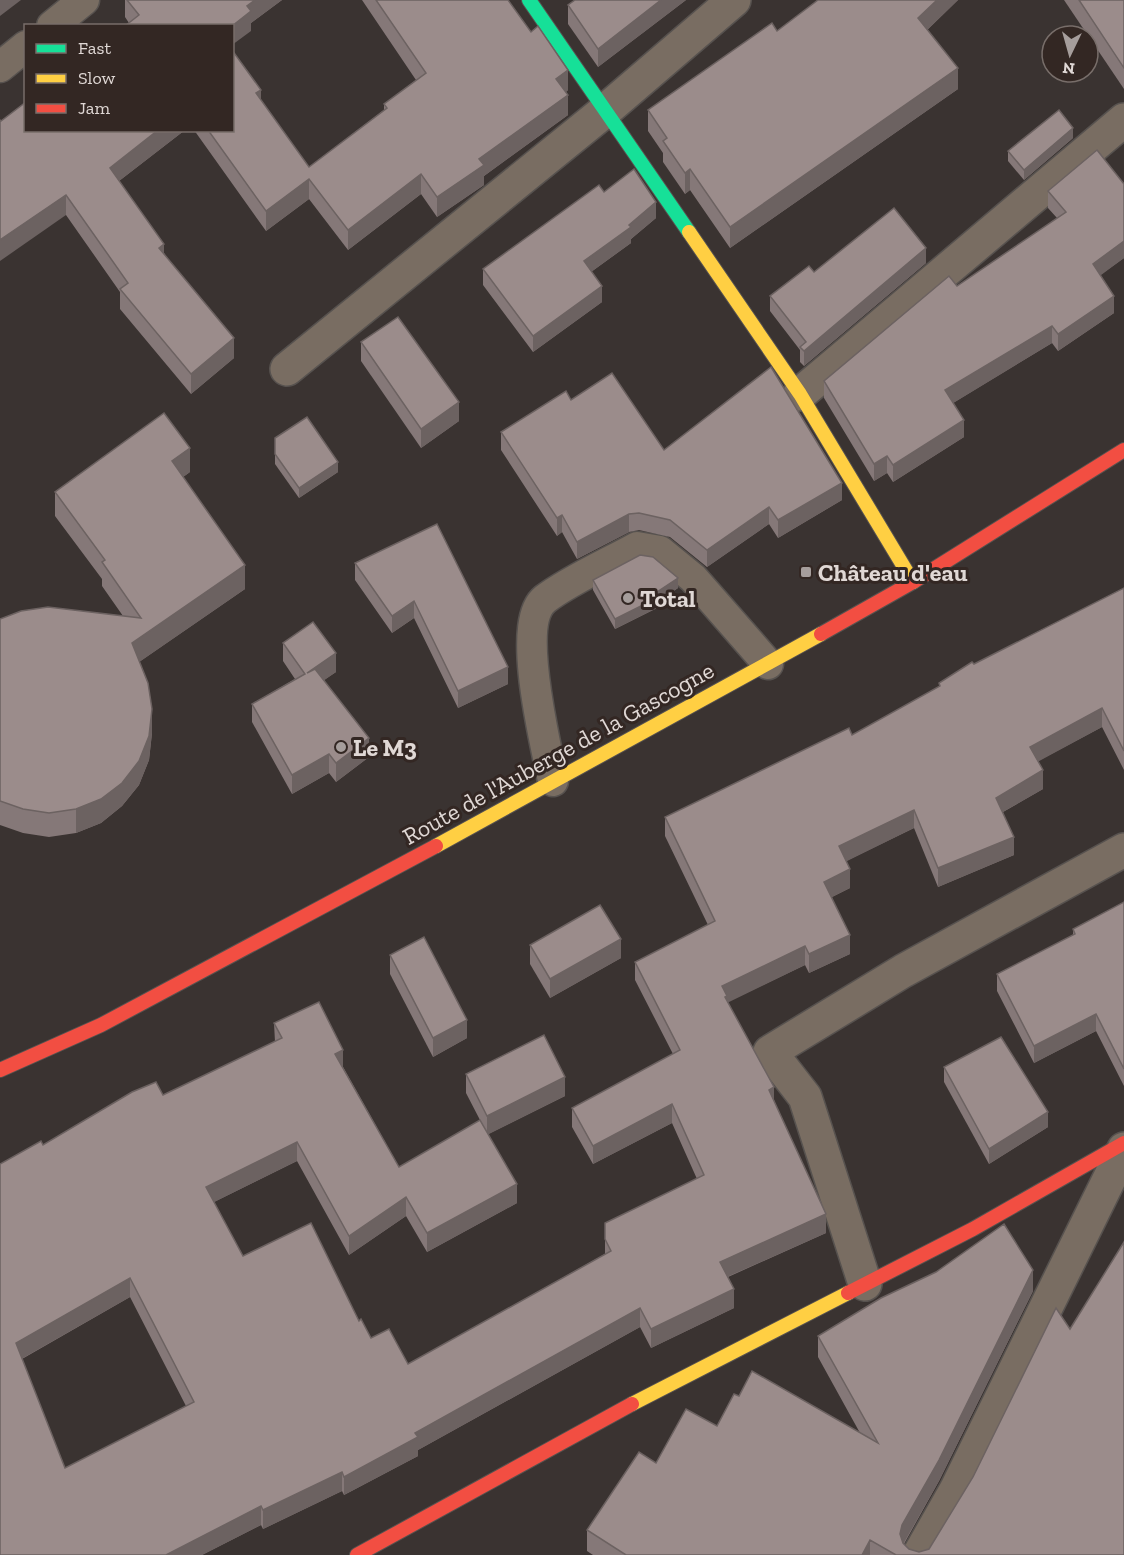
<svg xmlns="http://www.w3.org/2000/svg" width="1124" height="1555" viewBox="0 0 1124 1555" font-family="'Zilla Slab',serif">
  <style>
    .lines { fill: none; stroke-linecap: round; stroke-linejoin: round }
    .lane-casing { stroke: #57524f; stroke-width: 33 }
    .street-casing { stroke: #57524f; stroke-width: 36 }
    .fast-casing { stroke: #57524f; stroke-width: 16 }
    .slow-casing { stroke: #57524f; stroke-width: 16 }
    .jam-casing { stroke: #57524f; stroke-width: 16 }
    .lane { stroke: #796d62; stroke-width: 30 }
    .street { stroke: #796d62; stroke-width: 33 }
    .fast { stroke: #16e098; stroke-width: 14 }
    .slow { stroke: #ffcf43; stroke-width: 14 }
    .jam { stroke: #f24e42; stroke-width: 14 }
    .wall { fill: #857878; fill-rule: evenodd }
    .shaded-wall { fill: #6c6261 }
    .building { fill: #9b8c8b; stroke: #6c6261; stroke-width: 1.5; fill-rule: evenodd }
    .poi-dot { fill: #a69e9c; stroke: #332723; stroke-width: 2 }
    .labels { text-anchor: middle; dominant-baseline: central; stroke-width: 6; stroke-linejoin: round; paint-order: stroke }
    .poi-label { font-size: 24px; font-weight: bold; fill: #e0d8d5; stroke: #332723; text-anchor: start }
    .street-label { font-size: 24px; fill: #e0d8d5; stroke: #332723 }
  </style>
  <rect width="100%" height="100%" fill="#3a3331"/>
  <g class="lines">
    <g class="lane-casing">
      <g id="lane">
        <polyline points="52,26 84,0"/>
        <polyline points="0,67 26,46"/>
        <path d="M553,781C546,746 515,623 545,599C568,581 610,562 637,547L660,551L693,578L768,664"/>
      </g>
    </g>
    <g class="street-casing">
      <g id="street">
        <polyline points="287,369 606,110 734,0"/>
        <polyline points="800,394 1124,120"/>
        <polyline points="865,1284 805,1097 770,1052 903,971 1124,850"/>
        <polyline points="919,1555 956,1490 1124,1149"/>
      </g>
    </g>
    <g class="fast-casing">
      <polyline id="fast" points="529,0 689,232"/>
    </g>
    <g class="slow-casing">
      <g id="slow">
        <polyline points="689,232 800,394 913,582"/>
        <polyline points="436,846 821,634"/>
        <polyline points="632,1404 848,1293"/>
      </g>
    </g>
    <g class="jam-casing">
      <g id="jam">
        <polyline points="821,634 913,582 1124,450"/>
        <polyline points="0,1070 101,1025 436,846"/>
        <polyline points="848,1293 973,1229 1124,1143"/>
        <polyline points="357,1555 632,1404"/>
      </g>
    </g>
    <use href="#lane" class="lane"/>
    <use href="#street" class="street"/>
    <use href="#fast" class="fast"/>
    <use href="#slow" class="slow"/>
    <use href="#jam" class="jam"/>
  </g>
  <g class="wall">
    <polygon points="125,0 282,0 251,23 251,31 129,23 125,17"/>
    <polygon points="362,0 508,0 568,90 566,92 568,115 484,176 484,185 437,217 421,194 348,250 309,199 266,231 194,130 232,130 261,100 309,167 384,110 384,104 416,80"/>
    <polygon points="686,0 598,67 568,24 568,5"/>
    <polygon points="818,0 958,0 927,30 958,89 730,248 690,190 685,194 663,162 663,153 648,131 648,110 777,31"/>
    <polygon points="1064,0 1124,0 1124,89"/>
    <polygon points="26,130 185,130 119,181 164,253 234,358 191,394 120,309 120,292 66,215"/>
    <polygon points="1073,138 1024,180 1008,161 1008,151"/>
    <polygon points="1124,184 1124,258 1100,275 1114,313 1058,351 1052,343 953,403 964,437 893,482 887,473 874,481 824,398 824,381 957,286 1057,218 1048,208 1048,191"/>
    <polygon points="604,192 656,218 631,239 631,243 591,272 602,302 533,352 483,285 483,269"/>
    <polygon points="926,263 804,366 800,362 800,350 770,311 770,296 814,272"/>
    <polygon points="361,342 459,421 421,448 361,361"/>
    <polygon points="571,400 664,450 842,500 778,538 769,524 707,567 670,537 639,530 629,532 577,559 562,532 557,536 501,450 501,432"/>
    <polygon points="275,438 338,472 299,498 275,464"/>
    <polygon points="190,472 183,477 245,589 139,662 152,733 149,760 139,785 122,806 101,823 76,833 49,837 23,833 0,825 0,619 123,616 102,586 102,579 55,516 55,492"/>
    <polygon points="437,524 508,684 458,708 414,618 392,633 355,580 355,563"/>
    <polygon points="593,580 678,588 659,601 659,607 615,629 593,590"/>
    <path d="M1124,588V770L1102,727L1038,761L1043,789L1003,812L1014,855L938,887L914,828L846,861L850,888L832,897L850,954L809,973L805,965L727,1002L774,1100L826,1233L728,1277L734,1308L651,1348L640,1327L418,1450V1456L344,1495L342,1491L263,1529L261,1525L202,1555H0L43,1145L163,1095L275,1042L274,1023L343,1067L399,1167L480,1120L466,1093V1074L565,1096L488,1134L517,1203L427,1252L406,1216L349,1255L297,1161L214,1202L243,1256L359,1321L371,1338L408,1364L605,1254V1223L697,1179L672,1123L593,1164L572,1127V1108L673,1054L635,980V962L708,925L665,836V817L852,735L939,687V683L974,664ZM130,1297L186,1406L65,1468L22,1359Z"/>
    <polygon points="283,643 336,672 324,680 369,757 336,782 329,773 292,794 252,722 252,704 295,679 283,661"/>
    <polygon points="1124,902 1124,1086 1096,1031 1034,1063 997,991 997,974 1073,935 1073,929"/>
    <polygon points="530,945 621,958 550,998 530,964"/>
    <polygon points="390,955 467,1038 433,1057 390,974"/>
    <polygon points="944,1067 1048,1127 989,1164 944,1082"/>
    <polygon points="1033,1291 939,1481 904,1544 909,1549 919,1552 929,1549 1070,1329 1124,1555 593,1555 587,1551 587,1530 656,1463 717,1426 739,1396 860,1433 818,1357 818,1336"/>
  </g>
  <g class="shaded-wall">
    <polygon points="0,0 21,0 0,16"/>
    <polygon points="255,0 282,0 251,23 251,31 232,45 232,26 247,6"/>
    <polygon points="661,0 686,0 598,67 598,49"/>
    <polygon points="937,0 958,0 918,39 918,18"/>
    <polygon points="958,68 958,89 730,248 730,227"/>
    <polygon points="568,70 568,90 556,99 556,79"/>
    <polygon points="261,90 261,110 256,93"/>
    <polygon points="568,95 568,115 484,176 484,185 437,217 437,197 479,159"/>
    <polygon points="1073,128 1073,138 1024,180 1024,170"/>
    <polygon points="158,130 185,130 110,188 110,168"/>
    <polygon points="690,169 690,190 685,194 685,173"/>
    <polygon points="421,174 421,194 348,250 348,230"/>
    <polygon points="309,179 309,199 266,231 266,211"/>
    <polygon points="66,195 66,215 0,261 0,240"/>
    <polygon points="656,202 656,218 631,239 631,243 584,277 584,261"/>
    <polygon points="1124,241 1124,258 1093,281 1093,264"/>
    <polygon points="164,244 164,264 159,248"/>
    <polygon points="926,248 926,263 804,366 804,351"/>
    <polygon points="602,286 602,302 533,352 533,336"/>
    <polygon points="1114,296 1114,313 1058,351 1058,334"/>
    <polygon points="1052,326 1052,343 945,408 945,390"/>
    <polygon points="234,338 234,358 191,394 191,374"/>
    <polygon points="459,402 459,421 421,448 421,429"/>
    <polygon points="964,420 964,437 893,482 893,465"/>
    <polygon points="190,448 190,472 172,485 172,461"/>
    <polygon points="887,456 887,473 874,481 874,464"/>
    <polygon points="338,462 338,472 299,498 299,488"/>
    <polygon points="842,483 842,500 778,538 778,520"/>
    <polygon points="769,507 769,524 707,567 707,550"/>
    <polygon points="629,514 629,532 577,559 577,542"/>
    <polygon points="562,515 562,532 557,536 557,518"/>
    <polygon points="245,565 245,589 132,667 132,643"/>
    <polygon points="678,578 678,588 659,601 659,607 615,629 615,619"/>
    <polygon points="414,601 414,618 392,633 392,616"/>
    <polygon points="336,653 336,672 307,692 307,673"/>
    <polygon points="508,667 508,684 458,708 458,691"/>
    <polygon points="1102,708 1102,727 1030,766 1030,747"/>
    <polygon points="152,709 152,733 149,760 139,785 122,806 101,823 76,833 76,809"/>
    <polygon points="369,738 369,757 336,782 336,763"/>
    <polygon points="329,754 329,773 292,794 292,775"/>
    <polygon points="1043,770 1043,789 996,816 996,798"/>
    <polygon points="914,810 914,828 839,865 839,846"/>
    <polygon points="1014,837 1014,855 938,887 938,868"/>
    <polygon points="850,869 850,888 824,901 824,882"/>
    <polygon points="850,935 850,954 809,973 809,954"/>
    <polygon points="621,939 621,958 550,998 550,979"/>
    <polygon points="805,946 805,965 727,1003 727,1015 722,986"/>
    <polygon points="1096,1014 1096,1031 1034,1063 1034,1046"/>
    <polygon points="467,1020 467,1038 433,1057 433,1038"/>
    <polygon points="343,1050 343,1069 335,1054"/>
    <polygon points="565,1077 565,1096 487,1135 487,1116"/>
    <polygon points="774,1087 774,1106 769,1090"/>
    <polygon points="672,1104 672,1123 593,1164 593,1146"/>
    <polygon points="1048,1112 1048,1127 989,1164 989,1149"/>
    <polygon points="297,1142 297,1161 206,1206 206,1187"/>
    <polygon points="517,1184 517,1203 427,1252 427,1233"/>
    <polygon points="406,1197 406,1216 349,1255 349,1236"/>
    <polygon points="826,1214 826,1233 720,1280 720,1262"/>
    <polygon points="1033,1270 1033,1291 939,1481 902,1546 900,1534 902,1525"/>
    <polygon points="130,1278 130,1297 16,1362 16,1343"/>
    <polygon points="734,1289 734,1308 651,1348 651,1329"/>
    <polygon points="640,1308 640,1327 418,1450 418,1456 344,1495 344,1477 415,1433"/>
    <polygon points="342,1472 342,1491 263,1529 263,1510"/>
    <polygon points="261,1506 261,1525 202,1555 166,1555"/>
    <polygon points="870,1540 870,1555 862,1555"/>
  </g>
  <g class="building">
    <polygon points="127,0 255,0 247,6 251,11 232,26 125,26 139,15"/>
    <polygon points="376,0 508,0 531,32 538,26 568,70 556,79 568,95 479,159 484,165 437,197 421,174 348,230 309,179 266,211 208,130 232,130 232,50 261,90 256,93 309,167 387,108 384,104 426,73"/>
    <polygon points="575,0 661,0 598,49 568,5"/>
    <polygon points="818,0 937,0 918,18 958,68 730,227 690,169 685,173 663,141 667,138 648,110 772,23 777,31"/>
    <polygon points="1079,0 1124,0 1124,68"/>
    <polygon points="26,102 26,130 158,130 110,168 164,244 159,248 234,338 191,374 120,289 128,283 66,195 0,240 0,120 1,121"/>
    <polygon points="1059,110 1073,128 1024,170 1008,151"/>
    <polygon points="1097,150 1124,184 1124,241 1093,264 1114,296 1058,334 1052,326 945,390 964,420 893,465 887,456 874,464 824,381 949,276 957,286 1066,212 1048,191"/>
    <polygon points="634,169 656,202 629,225 631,227 584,261 602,286 533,336 483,269 599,185 604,192"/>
    <polygon points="894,208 926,248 804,351 800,347 806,342 770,296 809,266 814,272"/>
    <polygon points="398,317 459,402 421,429 361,342"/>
    <polygon points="771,367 842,483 778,520 769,507 707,550 670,520 639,513 629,514 577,542 562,515 557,518 501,432 566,391 571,400 612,373 664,450"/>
    <polygon points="164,413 190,448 172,461 245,565 132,643 148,683 152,709 149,736 139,761 122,783 101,799 76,809 49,813 23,809 0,801 0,619 21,611 48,607 141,618 102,562 105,560 55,492"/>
    <polygon points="307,417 338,462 299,488 275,454 275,438"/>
    <polygon points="437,524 508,667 458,691 414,601 392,616 355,563"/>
    <polygon points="640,555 653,557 678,578 657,592 659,597 615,619 593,580"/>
    <path d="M1124,588V751L1102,708L1030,747L1043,770L996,798L1014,837L938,868L914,810L839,846L850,869L824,882L850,935L809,954L805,946L722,986L727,996L725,997L774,1087L769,1090L826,1214L720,1262L734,1289L651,1329L640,1308L415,1433L418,1437L344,1477L342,1472L263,1510L261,1506L166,1555H0V1164L41,1141L43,1145L132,1092L156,1082L163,1095L282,1038L274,1023L319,1002L343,1050L335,1054L399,1167L480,1120L517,1184L427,1233L406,1197L349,1236L297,1142L206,1187L243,1256L311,1223L359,1321L361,1319L371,1338L389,1329L408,1364L611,1251L605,1239V1223L704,1175L672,1104L593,1146L572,1108L680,1050L635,962L715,921L665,817L849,728L852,735L940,686L939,683L972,662L974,664ZM130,1278L194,1402L65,1468L16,1343Z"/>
    <polygon points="313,622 336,653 307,673 315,669 369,738 336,763 329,754 292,775 252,704 305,674 283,643"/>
    <polygon points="1124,902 1124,1069 1096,1014 1034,1046 997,974 1075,934 1073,929"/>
    <polygon points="600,905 621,939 550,979 530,945"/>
    <polygon points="424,937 467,1020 433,1038 390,955"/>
    <polygon points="544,1035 565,1077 487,1116 466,1074"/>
    <polygon points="1001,1037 1048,1112 989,1149 944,1067"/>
    <polygon points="1004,1224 1033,1270 939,1460 902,1525 900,1534 903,1543 909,1549 919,1552 929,1549 973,1477 1056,1308 1070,1329 1124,1242 1124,1555 896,1555 870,1540 862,1555 626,1555 587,1530 639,1452 656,1463 686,1409 717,1426 734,1394 739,1396 752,1371 878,1443 818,1336 881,1298 936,1272"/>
  </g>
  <g class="poi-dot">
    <rect x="800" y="566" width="12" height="12" rx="3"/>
    <circle cx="628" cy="598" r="6"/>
    <circle cx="341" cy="747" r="6"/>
  </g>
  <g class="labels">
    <g class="poi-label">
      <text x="818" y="572">Château d'eau</text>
      <text x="640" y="598">Total</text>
      <text x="353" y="747">Le M3</text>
    </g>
    <g class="street-label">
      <text transform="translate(558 753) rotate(-29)">Route de l'Auberge de la Gascogne</text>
    </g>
  </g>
  <rect x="24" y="24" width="210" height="108" fill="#332723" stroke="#786e6a" stroke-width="1.5"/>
  <rect x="36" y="44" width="30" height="9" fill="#16e098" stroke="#786e6a" stroke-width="1.5"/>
  <text x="78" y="54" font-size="18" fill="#e0d8d5">Fast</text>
  <rect x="36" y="74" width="30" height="9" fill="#ffcf43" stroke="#786e6a" stroke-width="1.5"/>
  <text x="78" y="84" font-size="18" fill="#e0d8d5">Slow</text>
  <rect x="36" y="104" width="30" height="9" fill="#f24e42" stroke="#786e6a" stroke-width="1.5"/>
  <text x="78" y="114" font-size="18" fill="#e0d8d5">Jam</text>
  <g transform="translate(1070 54) rotate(185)"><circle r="28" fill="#332723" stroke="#786e6a" stroke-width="1.5"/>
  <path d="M0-4.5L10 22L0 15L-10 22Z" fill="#a69e9c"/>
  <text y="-9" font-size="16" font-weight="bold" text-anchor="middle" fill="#e0d8d5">N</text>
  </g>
</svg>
